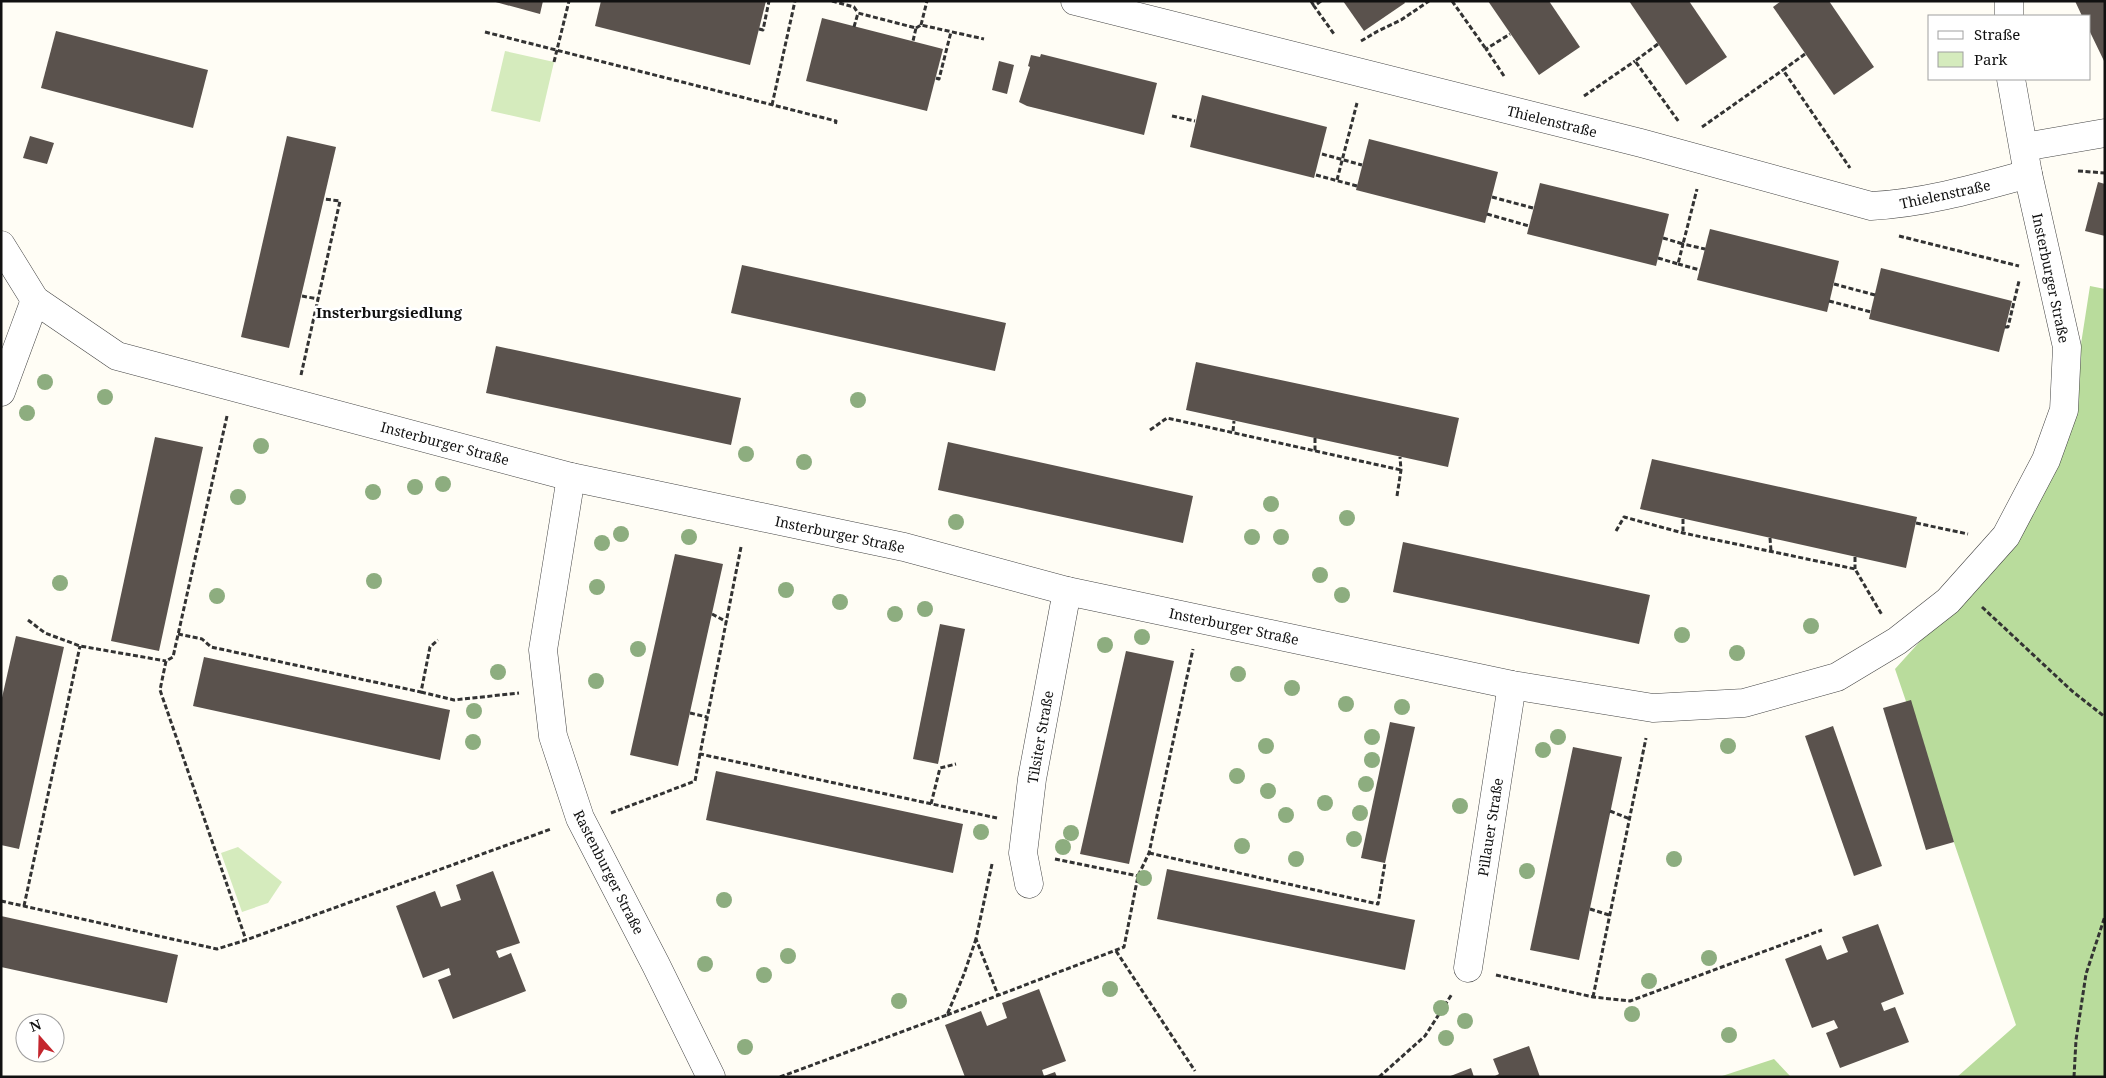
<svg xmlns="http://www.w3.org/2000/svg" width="2106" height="1078" viewBox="0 0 2106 1078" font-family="'Noto Serif',serif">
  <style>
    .green { fill: #d5ebbd }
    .forest { fill: #b9dc9c }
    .building { fill: #5a524d }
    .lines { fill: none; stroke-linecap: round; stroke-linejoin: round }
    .minor-casing { stroke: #444; stroke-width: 29 }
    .path { stroke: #333; stroke-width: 3; stroke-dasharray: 5 2.5; stroke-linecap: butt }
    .minor { stroke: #fff; stroke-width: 28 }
    .tree { fill: #8dad7f }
    .labels { text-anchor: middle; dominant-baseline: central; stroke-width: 5; stroke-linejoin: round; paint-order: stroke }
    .street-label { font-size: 14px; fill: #111; stroke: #fff }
    .neighbourhood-label { font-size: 15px; font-weight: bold; fill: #111; stroke: #fff }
  </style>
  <rect width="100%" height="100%" fill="#fffdf5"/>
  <g class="green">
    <polygon points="505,51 554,62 540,122 491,111"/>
    <polygon points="238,847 282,882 268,903 242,912 221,853"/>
  </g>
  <g class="forest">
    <polygon points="2090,286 2105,289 2105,1077 1957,1077 2016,1025 1895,669 2008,544 2069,421"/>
    <polygon points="1774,1059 1791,1077 1719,1077"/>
  </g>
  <g class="building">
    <polygon points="492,1 543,1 540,14"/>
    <polygon points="601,1 766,1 750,65 595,26"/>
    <polygon points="1343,1 1404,1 1405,3 1364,31"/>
    <polygon points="1488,1 1549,1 1580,47 1539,75"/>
    <polygon points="1629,1 1689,1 1727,57 1686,85"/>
    <polygon points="1781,1 1829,1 1874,67 1834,95 1773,7"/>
    <polygon points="2075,1 2105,1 2105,63 2090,32 2090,16 2082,16"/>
    <polygon points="822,18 943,49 927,111 806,81"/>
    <polygon points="56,31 208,70 193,128 41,88"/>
    <polygon points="1041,54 1157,83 1144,135 1027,106 1019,102 1030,67 1028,66 1031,55 1040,57"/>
    <polygon points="999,61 1014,65 1007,94 992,90"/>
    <polygon points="1202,95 1327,127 1314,178 1190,147"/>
    <polygon points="30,136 54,143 47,164 23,158"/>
    <polygon points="287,136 336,147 289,348 241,337"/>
    <polygon points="1369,139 1498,172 1485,223 1356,190"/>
    <polygon points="2098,182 2105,184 2105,236 2085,231"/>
    <polygon points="1540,183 1669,214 1656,266 1527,234"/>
    <polygon points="1710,229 1839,261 1827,312 1697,280"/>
    <polygon points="742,265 1006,323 995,371 731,313"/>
    <polygon points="1881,268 2012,301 1999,352 1869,319"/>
    <polygon points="496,346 741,398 731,445 486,393"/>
    <polygon points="1196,362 1459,418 1448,467 1186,410"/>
    <polygon points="155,437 203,447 159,651 111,641"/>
    <polygon points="948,442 1193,496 1183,543 938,490"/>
    <polygon points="1652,459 1917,517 1906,568 1640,509"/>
    <polygon points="1403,542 1650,595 1639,644 1393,592"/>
    <polygon points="675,554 723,564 678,766 630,755"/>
    <polygon points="940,624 965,629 938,764 913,759"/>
    <polygon points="16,636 64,647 19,849 1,845 1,702"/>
    <polygon points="1126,651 1174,661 1129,864 1080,854"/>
    <polygon points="204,657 450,710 440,760 193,706"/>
    <polygon points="1911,700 1954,842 1926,850 1883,708"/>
    <polygon points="1390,722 1415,727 1385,863 1361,858"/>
    <polygon points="1833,726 1882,866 1854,876 1805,736"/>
    <polygon points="1573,747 1622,757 1579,960 1530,950"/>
    <polygon points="716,771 963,824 953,873 706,820"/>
    <polygon points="1167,869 1415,920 1405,970 1157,919"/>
    <polygon points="493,871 520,943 496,951 499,958 511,953 526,991 453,1019 438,980 451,975 449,968 423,978 396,906 435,891 441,907 461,900 456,885"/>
    <polygon points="1,916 178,955 167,1003 1,967"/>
    <polygon points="1878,924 1904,994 1881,1003 1884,1011 1895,1007 1909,1042 1840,1068 1826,1033 1838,1028 1834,1020 1812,1028 1785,959 1821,945 1827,960 1848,952 1842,937"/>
    <polygon points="1039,989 1066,1061 1042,1070 1044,1076 1055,1072 1057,1077 965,1077 945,1025 981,1011 987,1026 1007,1018 1002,1003"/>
    <polygon points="1529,1046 1540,1077 1493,1077 1499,1074 1493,1059"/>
    <polygon points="1471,1068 1474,1077 1448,1077"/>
  </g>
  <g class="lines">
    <g class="minor-casing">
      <g id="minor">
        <path d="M1075,1L1641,143L1871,206C1926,203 1977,188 2028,174"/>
        <polyline points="2009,16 2009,1"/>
        <polyline points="2024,147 2105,133"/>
        <polyline points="1,245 35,300 117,356 571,477 904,547 1067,591 1512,685 1653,708 1744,703 1837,677 1897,641 1948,601 2006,536 2046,460 2064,410 2067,347 2028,174 2011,79"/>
        <polyline points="1,392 35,300"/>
        <polyline points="571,477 543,650 553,736 580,818 656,965 711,1077"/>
        <polyline points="1029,884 1023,853 1032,779 1067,591"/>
        <polyline points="1468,968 1512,685"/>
      </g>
    </g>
    <g class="path">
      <polyline points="832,1 854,7 858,13"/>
      <polyline points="1311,1 1314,6"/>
      <polyline points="1321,1 1314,6 1334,34"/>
      <polyline points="1452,1 1486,49"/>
      <polyline points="921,25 927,1"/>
      <polyline points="854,27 858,13 916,28 913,41"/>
      <polyline points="916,28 921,25 984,39"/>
      <polyline points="759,29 763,30 769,1"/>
      <polyline points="485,32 836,121 835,126"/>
      <polyline points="1361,41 1378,31 1401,20 1429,1"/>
      <polyline points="1658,44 1635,61 1679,122"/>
      <polyline points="1805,54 1783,70 1850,168"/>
      <polyline points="554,62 569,1"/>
      <polyline points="1504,76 1486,49 1510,34"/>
      <polyline points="936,78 939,79 951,32"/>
      <polyline points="1584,96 1635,61"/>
      <polyline points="772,105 795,1"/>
      <polyline points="1172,116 1195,121"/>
      <polyline points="1702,127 1783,70"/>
      <polyline points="1322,154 1362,165"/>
      <polyline points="2078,171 2105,173"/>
      <polyline points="1316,175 1357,186"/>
      <polyline points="1337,180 1357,103"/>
      <polyline points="1492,197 1533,208"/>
      <polyline points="1487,214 1529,226"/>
      <polyline points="1899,236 2019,266"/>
      <polyline points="1663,238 1683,244 1697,189"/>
      <polyline points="1658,258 1678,264 1683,244 1705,249"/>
      <polyline points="1678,264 1700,270"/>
      <polyline points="1834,284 1875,295"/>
      <polyline points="302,296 318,299"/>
      <polyline points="1829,301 1871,312"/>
      <polyline points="2005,327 2008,327 2019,281"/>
      <polyline points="301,375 340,201 324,199"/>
      <polyline points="227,416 173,657 166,661 160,690 246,940"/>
      <polyline points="1150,430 1167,418 1401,470"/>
      <polyline points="1233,431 1234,421"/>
      <polyline points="1315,438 1315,451"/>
      <polyline points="1397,496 1401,470 1400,457"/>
      <polyline points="1683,519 1683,533"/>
      <polyline points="1916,523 1968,534"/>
      <polyline points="1616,531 1624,517 1683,533 1855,569 1882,615"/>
      <polyline points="1770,538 1771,551"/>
      <polyline points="741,547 700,754 997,818"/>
      <polyline points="1855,557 1855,569"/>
      <polyline points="1982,607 2072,691 2105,717"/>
      <polyline points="712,614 727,622"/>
      <polyline points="28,620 45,633 80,646 166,661"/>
      <polyline points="178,634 202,639 211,647 421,692 430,647 438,640"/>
      <polyline points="421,692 454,700 519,693"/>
      <polyline points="690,713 707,717"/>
      <polyline points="931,804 940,768 956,764"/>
      <polyline points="1610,811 1630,819"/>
      <polyline points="611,813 695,781 700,754"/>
      <polyline points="1149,853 1378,904 1385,863"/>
      <polyline points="1055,859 1138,876"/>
      <polyline points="992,864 976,939 998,995"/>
      <polyline points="1,901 217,949 246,940 551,829"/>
      <polyline points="24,906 80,646"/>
      <polyline points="1590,909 1609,915"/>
      <polyline points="1116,951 1195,1071"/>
      <polyline points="1496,975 1593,997 1630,1001 1822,930"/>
      <polyline points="1593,997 1646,738"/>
      <polyline points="947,1015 1124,947 1138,876 1149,853 1193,649"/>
      <polyline points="780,1077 947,1015 964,974 976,939"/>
      <polyline points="1379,1077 1425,1036 1452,994"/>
      <polyline points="2074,1077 2076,1040 2086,974 2105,916"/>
    </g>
    <use href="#minor" class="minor"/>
  </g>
  <g class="tree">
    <circle cx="45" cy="382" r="8"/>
    <circle cx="105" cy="397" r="8"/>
    <circle cx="858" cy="400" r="8"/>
    <circle cx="27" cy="413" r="8"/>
    <circle cx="261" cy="446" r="8"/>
    <circle cx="746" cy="454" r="8"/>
    <circle cx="804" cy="462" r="8"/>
    <circle cx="443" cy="484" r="8"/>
    <circle cx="415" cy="487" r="8"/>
    <circle cx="373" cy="492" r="8"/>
    <circle cx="238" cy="497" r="8"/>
    <circle cx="1271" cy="504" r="8"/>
    <circle cx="1347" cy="518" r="8"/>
    <circle cx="956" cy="522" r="8"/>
    <circle cx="621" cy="534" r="8"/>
    <circle cx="689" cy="537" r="8"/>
    <circle cx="1252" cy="537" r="8"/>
    <circle cx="1281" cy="537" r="8"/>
    <circle cx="602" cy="543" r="8"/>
    <circle cx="1320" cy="575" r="8"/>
    <circle cx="374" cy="581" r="8"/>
    <circle cx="60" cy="583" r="8"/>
    <circle cx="597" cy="587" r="8"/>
    <circle cx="786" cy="590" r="8"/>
    <circle cx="1342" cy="595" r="8"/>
    <circle cx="217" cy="596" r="8"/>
    <circle cx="840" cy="602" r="8"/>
    <circle cx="925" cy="609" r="8"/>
    <circle cx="895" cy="614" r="8"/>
    <circle cx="1811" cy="626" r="8"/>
    <circle cx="1682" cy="635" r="8"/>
    <circle cx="1142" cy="637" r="8"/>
    <circle cx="1105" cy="645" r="8"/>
    <circle cx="638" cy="649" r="8"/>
    <circle cx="1737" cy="653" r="8"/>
    <circle cx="498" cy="672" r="8"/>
    <circle cx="1238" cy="674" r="8"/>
    <circle cx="596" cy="681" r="8"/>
    <circle cx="1292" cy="688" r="8"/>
    <circle cx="1346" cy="704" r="8"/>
    <circle cx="1402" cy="707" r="8"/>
    <circle cx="474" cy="711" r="8"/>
    <circle cx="1372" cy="737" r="8"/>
    <circle cx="1558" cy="737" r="8"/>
    <circle cx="473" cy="742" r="8"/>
    <circle cx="1266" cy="746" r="8"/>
    <circle cx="1728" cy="746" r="8"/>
    <circle cx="1543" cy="750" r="8"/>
    <circle cx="1372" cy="760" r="8"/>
    <circle cx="1237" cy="776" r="8"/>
    <circle cx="1366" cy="784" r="8"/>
    <circle cx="1268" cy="791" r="8"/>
    <circle cx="1325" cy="803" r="8"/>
    <circle cx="1460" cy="806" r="8"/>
    <circle cx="1360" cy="813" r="8"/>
    <circle cx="1286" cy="815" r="8"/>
    <circle cx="981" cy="832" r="8"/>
    <circle cx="1071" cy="833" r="8"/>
    <circle cx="1354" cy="839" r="8"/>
    <circle cx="1242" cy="846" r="8"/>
    <circle cx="1063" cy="847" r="8"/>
    <circle cx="1296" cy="859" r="8"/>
    <circle cx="1674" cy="859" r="8"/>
    <circle cx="1527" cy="871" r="8"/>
    <circle cx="1144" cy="878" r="8"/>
    <circle cx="724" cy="900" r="8"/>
    <circle cx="788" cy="956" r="8"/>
    <circle cx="1709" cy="958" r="8"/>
    <circle cx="705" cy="964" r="8"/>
    <circle cx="764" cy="975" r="8"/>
    <circle cx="1649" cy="981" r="8"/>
    <circle cx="1110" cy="989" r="8"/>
    <circle cx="899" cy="1001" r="8"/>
    <circle cx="1441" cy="1008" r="8"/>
    <circle cx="1632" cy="1014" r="8"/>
    <circle cx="1465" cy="1021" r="8"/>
    <circle cx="1729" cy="1035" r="8"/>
    <circle cx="1446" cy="1038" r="8"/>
    <circle cx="745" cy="1047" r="8"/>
  </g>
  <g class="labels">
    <g class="street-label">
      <text transform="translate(1552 121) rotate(14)">Thielenstraße</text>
      <text transform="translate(1945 194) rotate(-12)">Thielenstraße</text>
      <text transform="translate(2051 278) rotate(78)">Insterburger Straße</text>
      <text transform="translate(445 443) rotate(15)">Insterburger Straße</text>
      <text transform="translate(840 534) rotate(12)">Insterburger Straße</text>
      <text transform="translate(1234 626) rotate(12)">Insterburger Straße</text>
      <text transform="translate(1040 737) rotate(-80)">Tilsiter Straße</text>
      <text transform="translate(1490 827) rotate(-81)">Pillauer Straße</text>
      <text transform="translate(609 872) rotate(63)">Rastenburger Straße</text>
    </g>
    <g class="neighbourhood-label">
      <text x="389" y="312">Insterburgsiedlung</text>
    </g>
  </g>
  <rect width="2106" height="1078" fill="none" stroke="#111111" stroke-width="5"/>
  <rect x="1928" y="15" width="162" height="65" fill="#ffffff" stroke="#a0a0a0"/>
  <rect x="1938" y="31" width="25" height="8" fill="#ffffff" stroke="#a0a0a0"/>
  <text x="1974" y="40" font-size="15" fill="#111111">Straße</text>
  <rect x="1938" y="52" width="25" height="15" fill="#d5ebbd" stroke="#a0a0a0"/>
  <text x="1974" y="65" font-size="15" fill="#111111">Park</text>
  <g transform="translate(40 1038) rotate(340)"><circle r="24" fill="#ffffff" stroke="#a0a0a0"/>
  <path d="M0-4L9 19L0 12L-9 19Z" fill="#c4262e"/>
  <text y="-8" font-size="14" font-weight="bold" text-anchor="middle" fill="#111111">N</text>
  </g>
</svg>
